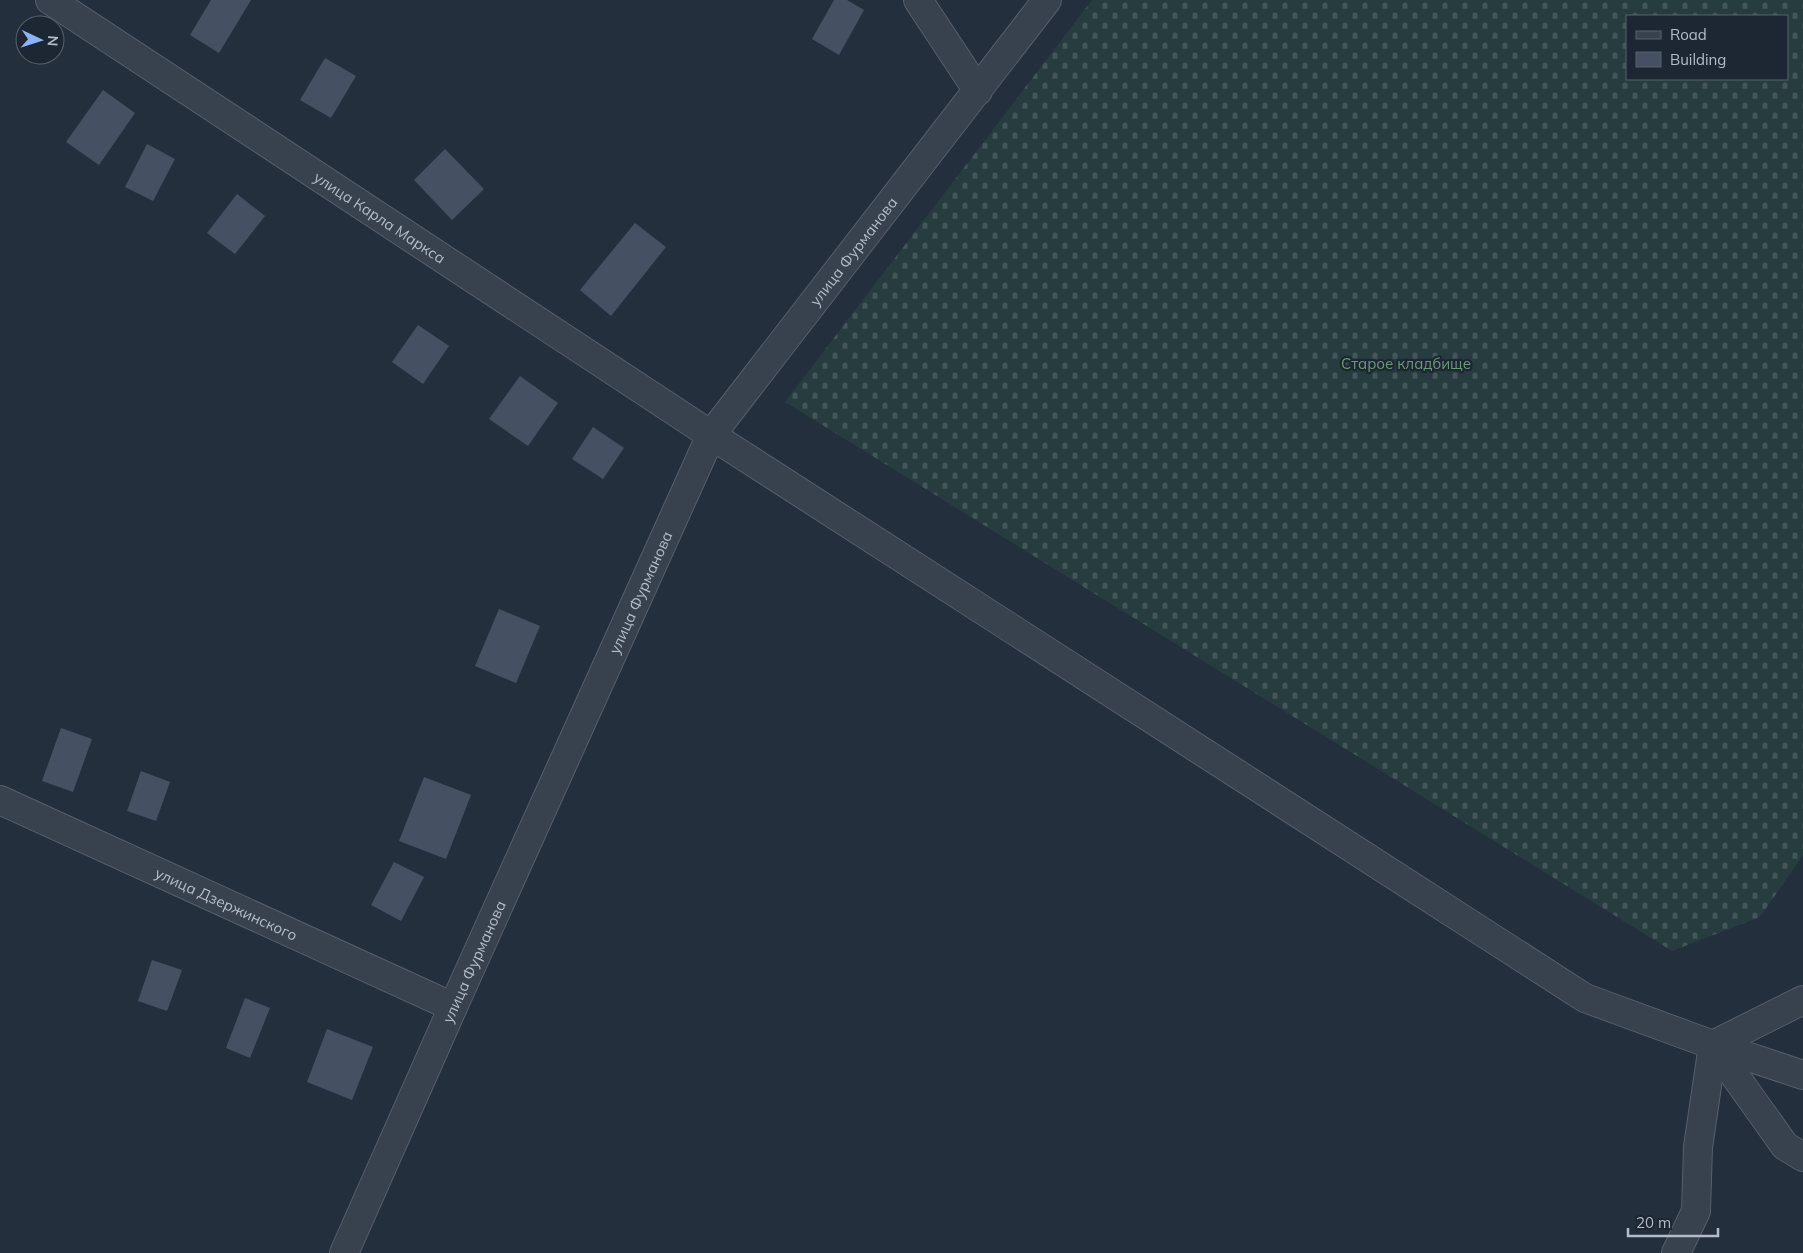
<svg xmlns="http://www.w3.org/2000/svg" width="1803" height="1253" viewBox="0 0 1803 1253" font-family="Mulish,sans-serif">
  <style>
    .cemetery { fill: url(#cemetery-stones); fill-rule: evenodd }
    .building { fill: #455162 }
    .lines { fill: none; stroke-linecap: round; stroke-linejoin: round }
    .street-casing { stroke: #565f6c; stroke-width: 30 }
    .street { stroke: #38414e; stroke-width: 28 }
    .labels { text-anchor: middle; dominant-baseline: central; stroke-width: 4.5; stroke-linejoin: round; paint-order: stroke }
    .street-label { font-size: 15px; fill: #b4bcc9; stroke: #1d2633 }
    .park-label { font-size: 15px; fill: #6b9a76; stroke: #1d2633 }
  </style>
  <defs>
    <pattern id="cemetery-stones" width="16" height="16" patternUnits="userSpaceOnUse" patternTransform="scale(1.25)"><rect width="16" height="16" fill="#263c3f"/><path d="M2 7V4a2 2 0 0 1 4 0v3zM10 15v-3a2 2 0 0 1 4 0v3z" fill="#435659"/></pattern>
  </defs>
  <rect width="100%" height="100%" fill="#242f3e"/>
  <path class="cemetery" d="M1092,0H1803V855L1760,917L1672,951L785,402ZM1627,16H1787V79H1627Z"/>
  <g class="building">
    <polygon points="211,0 251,0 219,53 190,35"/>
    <polygon points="834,0 847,0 864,10 839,55 812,39"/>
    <polygon points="325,58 356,76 331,118 300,100"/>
    <polygon points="103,90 135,113 99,165 66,142"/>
    <polygon points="147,144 175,159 153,201 125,187"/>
    <polygon points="445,149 484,189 452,220 414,180"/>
    <polygon points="237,194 265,216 235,254 207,233"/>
    <polygon points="635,223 666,247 611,316 580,290"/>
    <polygon points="418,325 449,346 423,384 392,362"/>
    <polygon points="520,376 558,403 528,446 489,419"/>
    <polygon points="593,427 624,448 603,479 572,459"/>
    <polygon points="499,609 540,626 516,683 475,666"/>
    <polygon points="61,728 92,739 73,792 42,781"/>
    <polygon points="141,771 170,782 156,821 127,811"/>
    <polygon points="424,777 471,795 446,859 399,841"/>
    <polygon points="394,862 424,877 401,921 371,905"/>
    <polygon points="152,960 182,970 167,1011 138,1001"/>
    <polygon points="245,998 270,1008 250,1058 226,1048"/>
    <polygon points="327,1029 373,1047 352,1100 307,1082"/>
  </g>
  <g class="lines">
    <g class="street-casing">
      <g id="street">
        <path id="s1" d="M50,0L711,435L1585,998L1713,1045L1803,1075"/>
        <polyline points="918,0 978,91"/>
        <path id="s2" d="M0,800L453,1007"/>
        <polyline points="1713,1045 1785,1146 1803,1157"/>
        <polyline points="1713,1045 1803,1000"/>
        <path id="s3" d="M344,1253L453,1007L711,435L1047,0"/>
        <polyline points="1676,1253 1696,1211 1698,1147 1713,1045"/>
      </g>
    </g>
    <use href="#street" class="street"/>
  </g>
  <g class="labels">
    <g class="street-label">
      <text stroke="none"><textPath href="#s1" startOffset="395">улица Карла Маркса</textPath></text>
      <text stroke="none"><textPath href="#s3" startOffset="1129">улица Фурманова</textPath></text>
      <text stroke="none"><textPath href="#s3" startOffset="724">улица Фурманова</textPath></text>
      <text stroke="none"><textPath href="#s2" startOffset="249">улица Дзержинского</textPath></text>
      <text stroke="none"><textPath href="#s3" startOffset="319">улица Фурманова</textPath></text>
    </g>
    <g class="park-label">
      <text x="1406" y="363">Старое кладбище</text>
    </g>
  </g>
  <rect x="1626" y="15" width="162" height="65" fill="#1d2633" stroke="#59626f"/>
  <rect x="1636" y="31" width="25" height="8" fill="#38414e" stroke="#59626f"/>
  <text x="1670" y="40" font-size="15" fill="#b4bcc9">Road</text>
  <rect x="1636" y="52" width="25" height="15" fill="#455162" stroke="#59626f"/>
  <text x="1670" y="65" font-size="15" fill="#b4bcc9">Building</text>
  <g transform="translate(40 40) rotate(94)"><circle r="24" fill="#1d2633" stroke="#59626f"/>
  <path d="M0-4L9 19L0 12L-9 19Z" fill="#8ab4f8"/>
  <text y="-8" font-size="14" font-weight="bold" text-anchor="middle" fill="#b4bcc9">N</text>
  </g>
  <path d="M1628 1228v8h90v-8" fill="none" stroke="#b4bcc9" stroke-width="2.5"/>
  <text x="1636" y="1228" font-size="15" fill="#b4bcc9" stroke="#1d2633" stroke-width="4" paint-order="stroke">20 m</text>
</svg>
